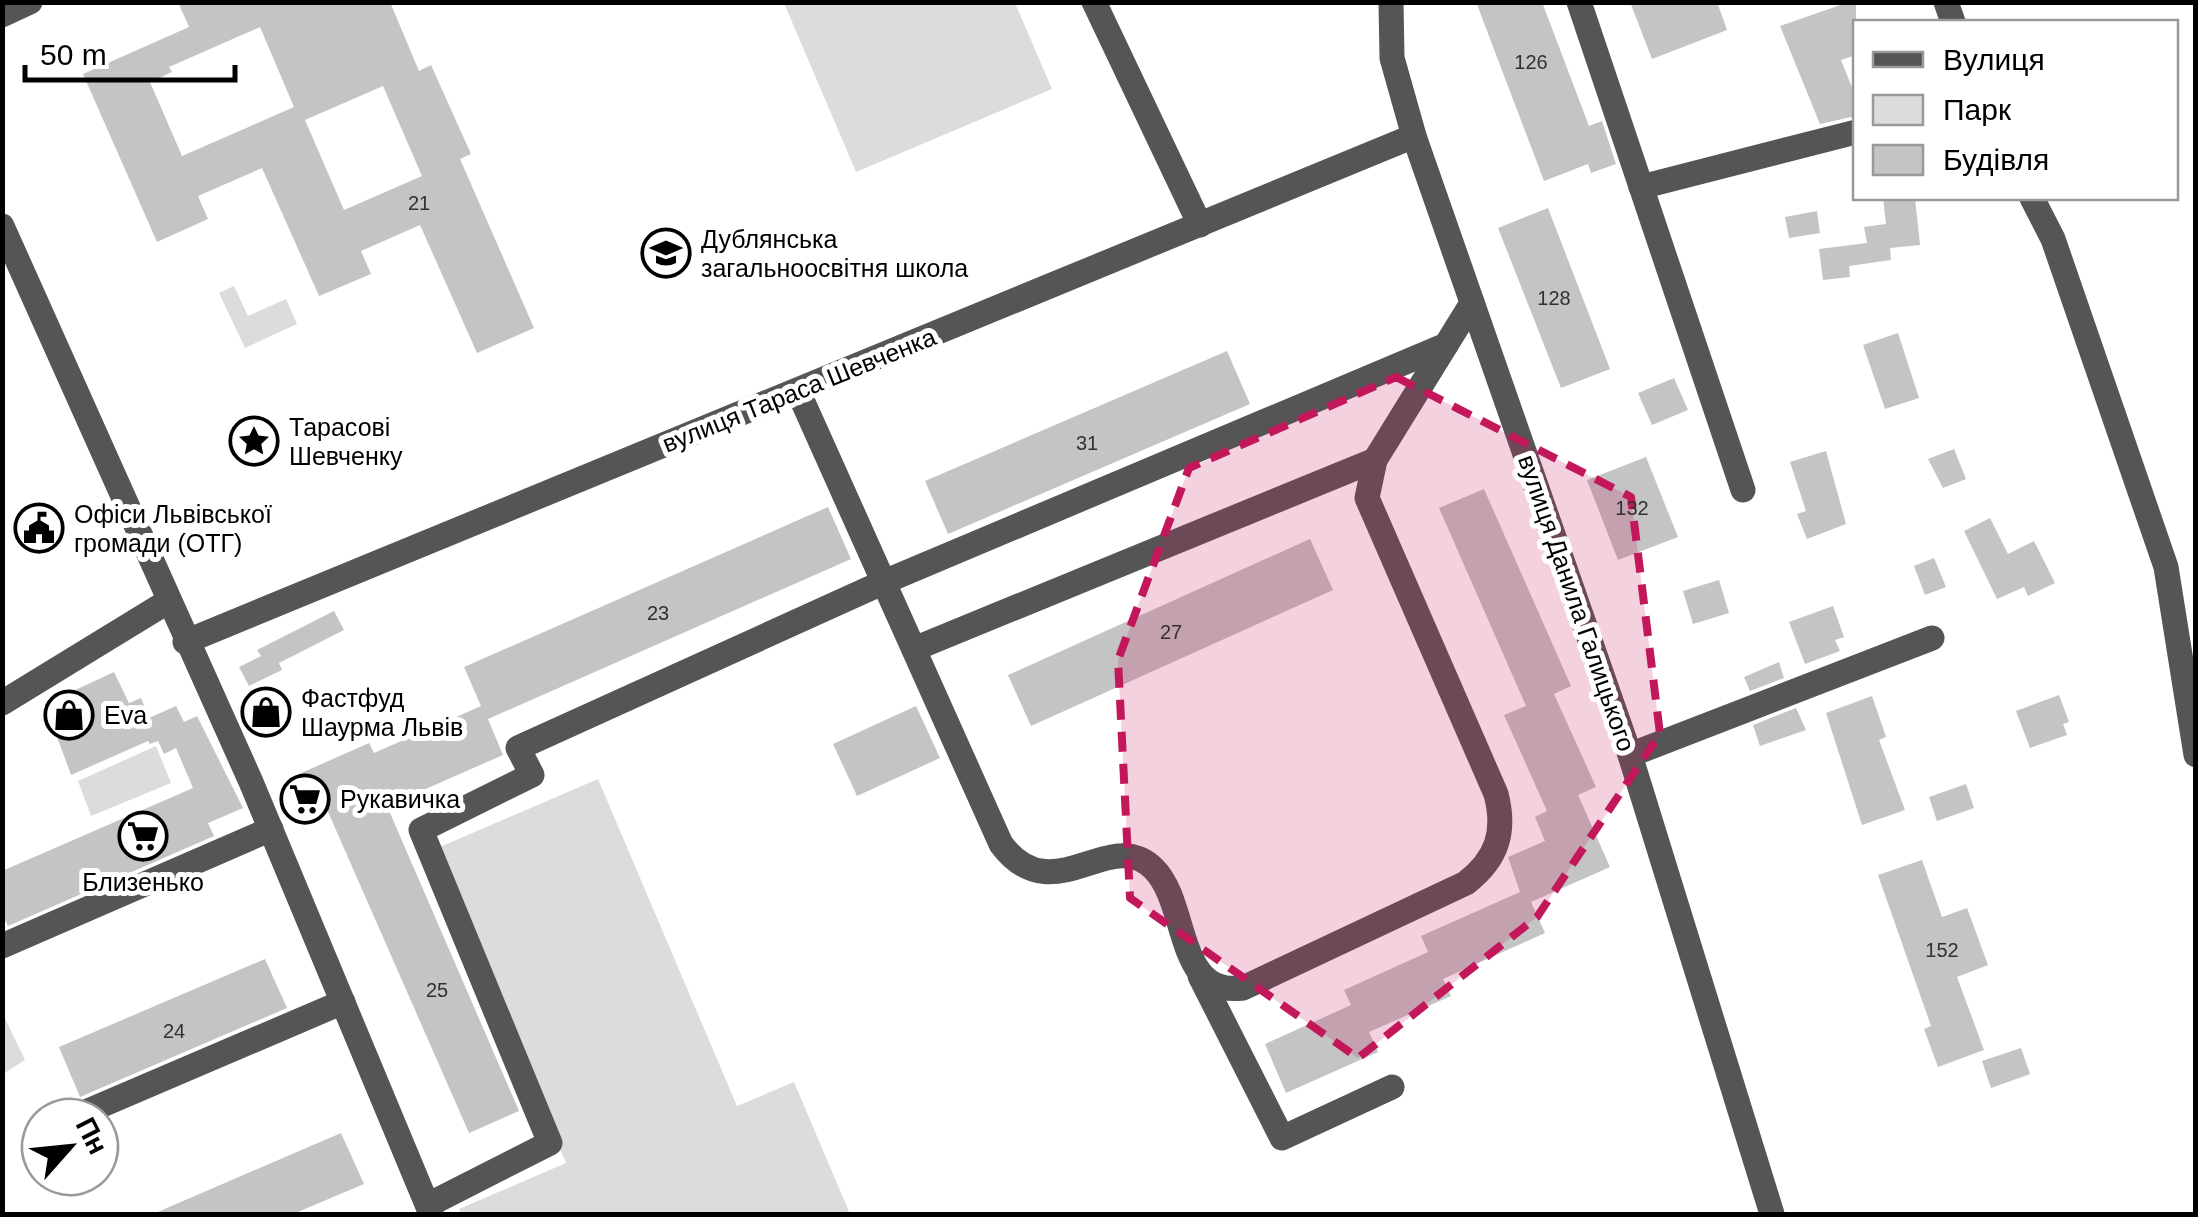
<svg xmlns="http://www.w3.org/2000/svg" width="2198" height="1217" viewBox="0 0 2198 1217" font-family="Helvetica,sans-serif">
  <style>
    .green { fill: #dcdcdc }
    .building { fill: #c4c4c4; fill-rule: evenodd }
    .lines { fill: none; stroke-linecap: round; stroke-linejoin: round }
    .minor { stroke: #555; stroke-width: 25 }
    .marked { fill: #c2185b; fill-opacity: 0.2; stroke: #c2185b; stroke-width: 8; stroke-dasharray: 20 12; stroke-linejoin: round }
    .labels { text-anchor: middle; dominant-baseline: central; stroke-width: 10; stroke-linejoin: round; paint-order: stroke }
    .number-label { font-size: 20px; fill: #313131 }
    .poi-label { font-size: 25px; fill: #000; stroke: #fff; text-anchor: start }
    .street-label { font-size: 25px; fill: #000; stroke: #fff }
  </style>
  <rect width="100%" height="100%" fill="#fff"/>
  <g class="green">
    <polygon points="784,3 1015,3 1052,89 856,172"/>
    <polygon points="234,286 248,316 286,299 297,324 245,348 219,293"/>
    <polygon points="156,746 171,783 91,816 78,781"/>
    <polygon points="598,779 737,1106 794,1082 850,1214 461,1214 459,1209 566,1163 433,850"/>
    <polygon points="2,1012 25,1060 3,1074 2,1074"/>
  </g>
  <g class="building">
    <path d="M178,2H390L419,71L431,65L471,154L460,159L534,328L477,353L420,225L361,251L371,274L319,296L262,168L198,196L208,219L157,242L83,74L189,27ZM260,27L294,107L182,156L150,82L172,72L169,67ZM383,86L422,176L344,210L305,120Z"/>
    <polygon points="1476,2 1542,2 1589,126 1602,121 1616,164 1591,173 1588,164 1544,181"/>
    <polygon points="1630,2 1717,2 1727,30 1652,59"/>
    <polygon points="1849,2 1856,2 1856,55 1841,60 1856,97 1856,116 1820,124 1780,26"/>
    <polygon points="1883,198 1915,198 1920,245 1890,248 1891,260 1849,266 1850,277 1823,280 1819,249 1867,243 1864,227 1886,224"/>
    <polygon points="1548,208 1610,369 1561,388 1498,228"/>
    <polygon points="1817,211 1820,233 1789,238 1785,217"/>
    <polygon points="1898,333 1919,398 1885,409 1863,345"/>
    <polygon points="1227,351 1250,404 948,534 925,481"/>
    <polygon points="1674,378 1688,410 1652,425 1638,393"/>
    <polygon points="1954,449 1966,479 1943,488 1928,459"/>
    <polygon points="1826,451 1846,524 1807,539 1797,514 1806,511 1790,462"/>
    <polygon points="1646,457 1678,537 1618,560 1587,480"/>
    <polygon points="1484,489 1571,686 1554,694 1596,787 1578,795 1610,867 1531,902 1545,933 1443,979 1451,996 1369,1032 1378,1052 1286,1093 1265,1044 1351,1005 1344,990 1428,952 1421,936 1520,892 1508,857 1545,841 1535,817 1547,811 1504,715 1526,706 1439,508"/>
    <polygon points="828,507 851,559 488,719 503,755 387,806 519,1111 469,1133 325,805 314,809 299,774 369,743 374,753 481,706 464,667"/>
    <polygon points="1990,518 2008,554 2034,541 2055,583 2028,596 2024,587 1997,599 1964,531"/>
    <polygon points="1310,539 1333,590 1031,726 1008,675"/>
    <polygon points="1934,558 1946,587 1925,595 1914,566"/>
    <polygon points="1719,580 1729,613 1693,624 1683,591"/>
    <polygon points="1833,606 1844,637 1835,640 1840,651 1805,664 1789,622"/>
    <polygon points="334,611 344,630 279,663 282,670 249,686 239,667 261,656 257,650"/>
    <polygon points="1779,662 1784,678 1750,691 1744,677"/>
    <polygon points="114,672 129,703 141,698 149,718 176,706 184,722 197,716 243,808 208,823 214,836 8,926 2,914 2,871 193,788 176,748 164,754 158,741 150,744 148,741 71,775 45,704"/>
    <polygon points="2059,695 2069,722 2063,724 2067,735 2030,748 2016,711"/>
    <polygon points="1872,696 1886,737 1879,740 1905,810 1862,825 1826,713"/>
    <polygon points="916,706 940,758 857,796 833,744"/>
    <polygon points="1796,708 1806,730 1760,746 1753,725"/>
    <polygon points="1966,784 1974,808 1937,821 1929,797"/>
    <polygon points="1922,860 1942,917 1967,908 1988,965 1957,977 1984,1050 1938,1067 1924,1029 1931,1026 1878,875"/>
    <polygon points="265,959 287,1008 80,1097 59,1047"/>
    <polygon points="2021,1048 2030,1074 1991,1088 1982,1061"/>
    <polygon points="341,1133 364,1184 293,1214 153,1214"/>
  </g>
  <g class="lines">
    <g class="minor">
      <polyline points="1094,2 1200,225"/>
      <polyline points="1391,2 1392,58 1414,136 1630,755 1772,1214"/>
      <polyline points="1579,2 1743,490"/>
      <polyline points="1946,2 1953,22"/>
      <polyline points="2,15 30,2"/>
      <polyline points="1641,187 1856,132"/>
      <polyline points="2032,198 2053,239 2166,567 2196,755"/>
      <polyline points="2,226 251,782 431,1214"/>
      <path d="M798,391L1001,844C1053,914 1110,824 1154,869C1189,904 1175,997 1243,988L1466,883C1497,859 1506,832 1496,794L1367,498L1375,460L1472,303"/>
      <polyline points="185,642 1414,136"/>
      <polyline points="914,649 1375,460"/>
      <polyline points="2,703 167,602"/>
      <polyline points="1630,755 1932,638"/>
      <polyline points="2,946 271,829"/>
      <polyline points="1200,976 1282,1138 1392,1087"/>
      <polyline points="74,1117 343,1002"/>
      <polyline points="428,1205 550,1143 421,830 532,775 518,748 884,582 1446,345"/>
    </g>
  </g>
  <path class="marked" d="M1396,377L1631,497L1660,734L1537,917L1358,1058L1130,898L1118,660L1189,468Z"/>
  <defs>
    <g id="university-ring" transform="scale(2.5)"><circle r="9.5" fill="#fff" stroke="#000" stroke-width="1.5"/><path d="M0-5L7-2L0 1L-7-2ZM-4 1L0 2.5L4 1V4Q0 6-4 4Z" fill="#000"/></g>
    <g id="sight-ring" transform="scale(2.5)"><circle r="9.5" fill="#fff" stroke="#000" stroke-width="1.5"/><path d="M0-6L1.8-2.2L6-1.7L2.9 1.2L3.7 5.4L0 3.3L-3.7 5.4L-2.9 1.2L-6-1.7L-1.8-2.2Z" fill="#000"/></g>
    <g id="civic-ring" transform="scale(2.5)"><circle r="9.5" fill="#fff" stroke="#000" stroke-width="1.5"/><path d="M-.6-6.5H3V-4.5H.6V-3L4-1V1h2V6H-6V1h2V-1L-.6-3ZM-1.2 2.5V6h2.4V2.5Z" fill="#000"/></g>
    <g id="shop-ring" transform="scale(2.5)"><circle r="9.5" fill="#fff" stroke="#000" stroke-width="1.5"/><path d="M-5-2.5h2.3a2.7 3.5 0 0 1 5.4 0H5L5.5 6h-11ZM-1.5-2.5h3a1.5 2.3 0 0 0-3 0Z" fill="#000"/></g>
    <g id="supermarket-ring" transform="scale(2.5)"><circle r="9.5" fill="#fff" stroke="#000" stroke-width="1.5"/><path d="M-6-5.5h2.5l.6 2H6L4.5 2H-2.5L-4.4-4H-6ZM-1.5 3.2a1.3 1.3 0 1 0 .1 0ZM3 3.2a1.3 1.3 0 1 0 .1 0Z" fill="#000"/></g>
  </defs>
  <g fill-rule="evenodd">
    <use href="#university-ring" x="666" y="253"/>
    <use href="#sight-ring" x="254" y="441"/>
    <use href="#civic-ring" x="39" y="528"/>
    <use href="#shop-ring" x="266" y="712"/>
    <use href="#shop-ring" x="69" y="715"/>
    <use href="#supermarket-ring" x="305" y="799"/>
    <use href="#supermarket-ring" x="143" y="836"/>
  </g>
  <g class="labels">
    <g class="number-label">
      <text x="1531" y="62">126</text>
      <text x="419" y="203">21</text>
      <text x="1554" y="298">128</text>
      <text x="1087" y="443">31</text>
      <text x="1632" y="508">132</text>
      <text x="658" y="613">23</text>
      <text x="1171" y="632">27</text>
      <text x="1942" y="950">152</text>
      <text x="437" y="990">25</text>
      <text x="174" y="1031">24</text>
    </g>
    <g class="poi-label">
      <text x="701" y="239">Дублянська<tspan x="701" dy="29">загальноосвітня школа</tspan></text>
      <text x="289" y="427">Тарасові<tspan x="289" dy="29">Шевченку</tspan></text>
      <text x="74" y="514">Офіси Львівської<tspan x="74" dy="29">громади (ОТГ)</tspan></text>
      <text x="301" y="698">Фастфуд<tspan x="301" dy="29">Шаурма Львів</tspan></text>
      <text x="104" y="715">Eva</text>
      <text x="340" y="799">Рукавичка</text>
      <text x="143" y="882" text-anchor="middle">Близенько</text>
    </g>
    <g class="street-label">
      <text transform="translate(799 390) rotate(-22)">вулиця Тараса Шевченка</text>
      <text transform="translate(1577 603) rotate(71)">вулиця Данила Галицького</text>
    </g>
  </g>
  <rect width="2198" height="1217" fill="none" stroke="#000000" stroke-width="10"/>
  <rect x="1853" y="20" width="325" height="180" fill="#ffffff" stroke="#999999" stroke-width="2.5"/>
  <rect x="1873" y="52" width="50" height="15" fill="#555555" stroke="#999999" stroke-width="2.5"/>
  <text x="1943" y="70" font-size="30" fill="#000000">Вулиця</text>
  <rect x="1873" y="95" width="50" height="30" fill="#dcdcdc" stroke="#999999" stroke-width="2.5"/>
  <text x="1943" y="120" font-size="30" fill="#000000">Парк</text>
  <rect x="1873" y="145" width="50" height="30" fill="#c4c4c4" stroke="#999999" stroke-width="2.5"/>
  <text x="1943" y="170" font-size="30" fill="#000000">Будівля</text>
  <g transform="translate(70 1147) rotate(63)"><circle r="48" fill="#ffffff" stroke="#999999" stroke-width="2.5"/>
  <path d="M0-8L18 38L0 25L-18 38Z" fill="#000000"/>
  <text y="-15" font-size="28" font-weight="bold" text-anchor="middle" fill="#000000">Пн</text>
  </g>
  <path d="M25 65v15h210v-15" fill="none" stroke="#000000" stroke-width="5"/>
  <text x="40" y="65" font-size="30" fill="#000000" stroke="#ffffff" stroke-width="8" paint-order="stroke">50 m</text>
</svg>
